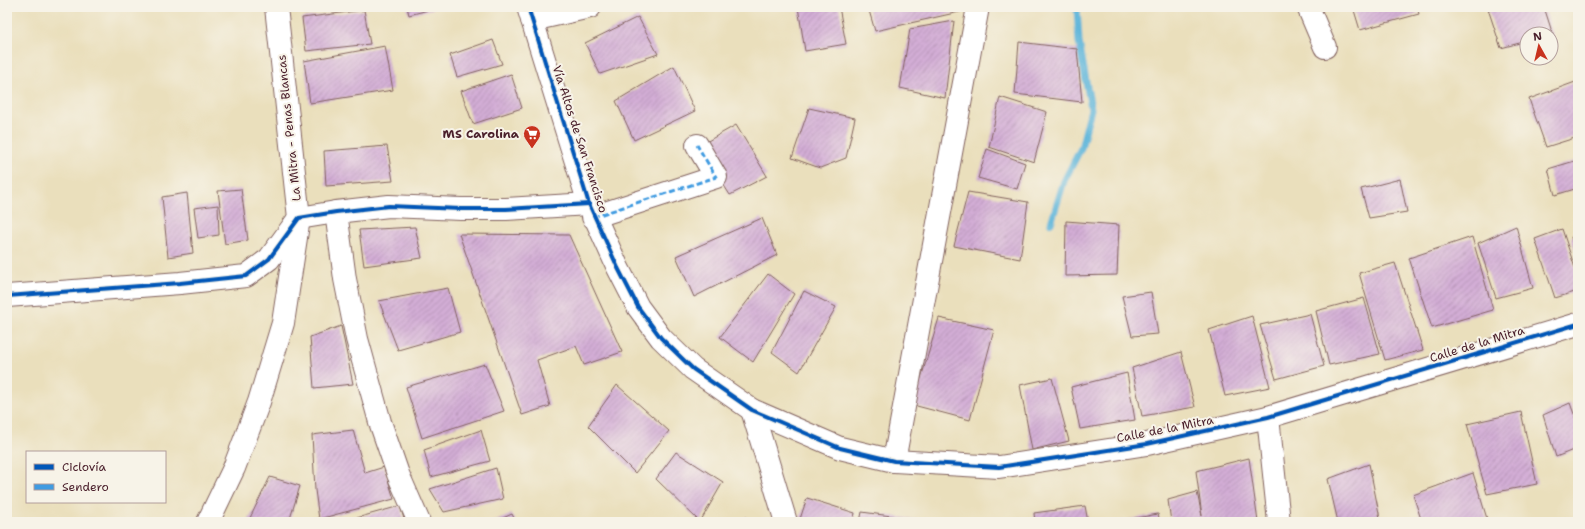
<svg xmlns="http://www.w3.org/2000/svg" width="1585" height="529" viewBox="0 0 1585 529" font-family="'Shantell Sans',sans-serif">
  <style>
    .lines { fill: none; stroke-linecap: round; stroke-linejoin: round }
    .stream { stroke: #5db5da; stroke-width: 7 }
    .building { fill: url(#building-hatch) }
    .minor-casing { stroke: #82625e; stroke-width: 24 }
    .tertiary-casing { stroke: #82625e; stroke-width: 24 }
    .minor { stroke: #fff; stroke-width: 22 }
    .tertiary { stroke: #fff; stroke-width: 22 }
    .quiet { stroke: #409be1; stroke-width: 3; stroke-dasharray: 6 3; stroke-linecap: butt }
    .cycleway-casing { stroke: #f7f3e8; stroke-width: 6 }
    .cycleway { stroke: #0057b8; stroke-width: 4 }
    .labels { text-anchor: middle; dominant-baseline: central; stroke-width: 4; stroke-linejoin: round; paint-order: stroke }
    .street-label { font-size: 12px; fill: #4a1f2b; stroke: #f7f3e8 }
    .poi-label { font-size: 12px; font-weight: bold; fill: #4a1f2b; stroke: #f7f3e8; text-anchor: end }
  </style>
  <defs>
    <pattern id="building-hatch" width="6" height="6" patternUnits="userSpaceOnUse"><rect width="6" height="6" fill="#d3add6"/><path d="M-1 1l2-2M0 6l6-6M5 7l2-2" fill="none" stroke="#ad8cae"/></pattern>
  </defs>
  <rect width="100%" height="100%" fill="#f7f3e8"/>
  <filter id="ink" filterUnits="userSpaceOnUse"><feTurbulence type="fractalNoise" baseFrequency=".025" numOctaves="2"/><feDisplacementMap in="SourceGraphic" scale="8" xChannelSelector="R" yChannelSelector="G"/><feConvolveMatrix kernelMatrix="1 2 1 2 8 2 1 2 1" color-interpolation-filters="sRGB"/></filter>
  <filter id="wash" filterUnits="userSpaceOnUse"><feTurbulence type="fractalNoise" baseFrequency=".012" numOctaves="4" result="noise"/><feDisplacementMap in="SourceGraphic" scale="16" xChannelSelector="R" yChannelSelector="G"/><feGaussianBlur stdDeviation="0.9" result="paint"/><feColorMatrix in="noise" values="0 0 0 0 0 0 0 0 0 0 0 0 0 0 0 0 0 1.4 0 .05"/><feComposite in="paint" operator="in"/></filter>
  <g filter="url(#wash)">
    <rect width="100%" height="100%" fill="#eadfbc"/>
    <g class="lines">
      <polyline class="stream" points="1051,223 1064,181 1081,148 1091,109 1079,42 1077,7"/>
    </g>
    <g id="blocks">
      <g class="building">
        <polygon points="407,7 436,7 436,8 409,15"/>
        <polygon points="798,7 839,7 846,44 805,51"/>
        <polygon points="868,7 968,7 968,10 875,31"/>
        <polygon points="1008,7 1022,7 1022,8 1008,9"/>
        <polygon points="1353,7 1417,7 1419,14 1360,30"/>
        <polygon points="1494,7 1544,7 1553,35 1527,34 1527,41 1501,48 1488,9"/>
        <polygon points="364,10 370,44 306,51 302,18"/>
        <polygon points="638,17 658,54 600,74 585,43"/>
        <polygon points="954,21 945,98 900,88 910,29"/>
        <polygon points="493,40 502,64 457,77 450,55"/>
        <polygon points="1019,42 1077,49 1082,102 1015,94"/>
        <polygon points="385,46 393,90 310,103 304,61"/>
        <polygon points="674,66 695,111 634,140 616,101"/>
        <polygon points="511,74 522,108 473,124 461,91"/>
        <polygon points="1578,81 1578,137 1546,147 1529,99"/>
        <polygon points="1000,97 1047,112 1034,162 989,147"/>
        <polygon points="809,108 855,118 846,158 820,168 792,158"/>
        <polygon points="736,125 767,176 730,195 699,146"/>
        <polygon points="387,146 393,181 326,186 324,151"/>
        <polygon points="987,149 1025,163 1017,189 978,178"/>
        <polygon points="1578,160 1578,188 1555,195 1548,169"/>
        <polygon points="1400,179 1407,212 1369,218 1361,189"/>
        <polygon points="241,189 248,240 225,244 218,191"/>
        <polygon points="968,192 1028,202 1020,259 954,246"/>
        <polygon points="187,193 193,253 168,257 162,197"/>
        <polygon points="218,205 219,235 198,238 194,208"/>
        <polygon points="762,218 777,255 694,297 676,256"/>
        <polygon points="1066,221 1119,225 1117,275 1065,276"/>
        <polygon points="1516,226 1533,288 1496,298 1478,243"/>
        <polygon points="415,227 422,258 364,266 359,230"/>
        <polygon points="1562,229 1578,277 1578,291 1555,298 1535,239"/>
        <polygon points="459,234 569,235 622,352 584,365 576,346 537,360 550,406 522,415"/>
        <polygon points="1578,235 1578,260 1571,237"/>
        <polygon points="1472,237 1493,310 1432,328 1409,258"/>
        <polygon points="1395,263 1423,350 1385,360 1359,273"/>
        <polygon points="768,274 794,294 753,362 720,337"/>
        <polygon points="448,288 460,332 398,350 379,301"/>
        <polygon points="804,291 836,307 799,372 772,352"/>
        <polygon points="1151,292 1158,334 1132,336 1122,296"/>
        <polygon points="1364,298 1380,354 1329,365 1316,311"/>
        <polygon points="1310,314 1324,366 1276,379 1260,325"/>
        <polygon points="1252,316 1270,387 1225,396 1209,330"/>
        <polygon points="939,318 994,330 970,420 913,405"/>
        <polygon points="341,326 353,384 314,388 310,337"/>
        <polygon points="1181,352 1195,407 1142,416 1132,368"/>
        <polygon points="485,364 504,411 422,438 406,387"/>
        <polygon points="1127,373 1135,420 1080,429 1071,387"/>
        <polygon points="1052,378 1069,441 1032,450 1020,385"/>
        <polygon points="617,385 669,431 635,473 588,426"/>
        <polygon points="1570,403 1578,425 1578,448 1556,457 1543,415"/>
        <polygon points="1521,412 1537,484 1487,494 1467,424"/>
        <polygon points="353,430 365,473 384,467 394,499 319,519 315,490 312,435"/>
        <polygon points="481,430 490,461 431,477 424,450"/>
        <polygon points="676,452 723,482 700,522 656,479"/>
        <polygon points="1249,458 1258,522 1171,522 1168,500 1197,492 1202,516 1196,471"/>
        <polygon points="1369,464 1380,518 1360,522 1338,522 1328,479"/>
        <polygon points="496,468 503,499 444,512 430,489"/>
        <polygon points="1473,473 1488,522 1422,522 1413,495"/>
        <polygon points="270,477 300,486 289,522 248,522"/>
        <polygon points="807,498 855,513 853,522 799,522"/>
        <polygon points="400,506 405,522 342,522"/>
        <polygon points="1085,506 1088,522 1035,522 1034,513"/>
        <polygon points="862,512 927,521 927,522 860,522"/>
        <polygon points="512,514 516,522 494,522"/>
        <polygon points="1158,514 1160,522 1120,522 1120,521"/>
        <polygon points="747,517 749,522 733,522"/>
      </g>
    </g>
  </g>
  <g filter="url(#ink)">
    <use href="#blocks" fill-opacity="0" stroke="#82625e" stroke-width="1"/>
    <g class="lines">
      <g class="minor-casing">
        <g id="minor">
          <polyline points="1308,7 1325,47"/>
          <polyline points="532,20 590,7"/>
          <polyline points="336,212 345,279 357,339 380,422 398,474 419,522"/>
          <polyline points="593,217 716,177 697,145"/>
          <polyline points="7,296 180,283 246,276 269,259 299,218 336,212 389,206 461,209 506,209 589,204"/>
          <polyline points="752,410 786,522"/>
          <polyline points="1268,417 1279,522"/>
          <polyline points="894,461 978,7"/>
          <polyline points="208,522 234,468 259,402 283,323 299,218 276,7"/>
        </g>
      </g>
      <g class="tertiary-casing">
        <polyline id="tertiary" points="528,7 589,204 618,268 638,307 661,338 693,369 752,410 840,448 894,461 999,467 1147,444 1268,417 1578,324"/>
      </g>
      <use href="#minor" class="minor"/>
      <use href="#tertiary" class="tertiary"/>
      <polyline class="quiet" points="593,217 716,177 697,145"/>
      <g class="cycleway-casing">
        <g id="cycleway">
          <polyline points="528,7 589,204 618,268 638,307 661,338 693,369 752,410 840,448 894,461 999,467 1147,444 1268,417 1578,324"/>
          <polyline points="7,296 180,283 246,276 269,259 299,218 336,212 389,206 461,209 506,209 589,204"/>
        </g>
      </g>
      <use href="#cycleway" class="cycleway"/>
    </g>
  </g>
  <defs>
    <g id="supermarket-pin" transform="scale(0.9)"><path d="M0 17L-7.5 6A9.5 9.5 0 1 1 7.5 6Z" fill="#c8321e" stroke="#f7f3e8"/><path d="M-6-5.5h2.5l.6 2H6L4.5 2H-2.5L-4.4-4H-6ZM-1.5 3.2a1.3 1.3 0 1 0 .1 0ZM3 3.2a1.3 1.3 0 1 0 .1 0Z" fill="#fff"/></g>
  </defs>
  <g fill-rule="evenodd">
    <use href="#supermarket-pin" x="532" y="134"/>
  </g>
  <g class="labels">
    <g class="street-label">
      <text transform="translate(289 128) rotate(-96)">La Mitra - Penas Blancas</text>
      <text transform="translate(580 139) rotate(72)">Vía Altos de San Francisco</text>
      <text transform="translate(1477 344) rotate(-17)">Calle de la Mitra</text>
      <text transform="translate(1165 429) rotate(-11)">Calle de la Mitra</text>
    </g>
    <g class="poi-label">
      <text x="519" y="134">MS Carolina</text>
    </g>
  </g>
  <rect width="1585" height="529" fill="none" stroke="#f7f3e8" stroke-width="24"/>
  <rect x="26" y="451" width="140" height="52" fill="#f7f3e8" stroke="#b29e9c"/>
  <rect x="34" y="464" width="20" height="6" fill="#0057b8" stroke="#b29e9c"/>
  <text x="62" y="471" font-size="12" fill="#4a1f2b">Ciclovía</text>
  <rect x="34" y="484" width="20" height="6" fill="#409be1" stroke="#b29e9c"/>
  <text x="62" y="491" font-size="12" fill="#4a1f2b">Sendero</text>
  <g transform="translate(1539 46) rotate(352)"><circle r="19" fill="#f7f3e8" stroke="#b29e9c"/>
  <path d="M0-3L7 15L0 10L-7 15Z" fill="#c8321e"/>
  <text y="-6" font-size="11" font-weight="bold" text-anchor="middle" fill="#4a1f2b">N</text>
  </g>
</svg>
